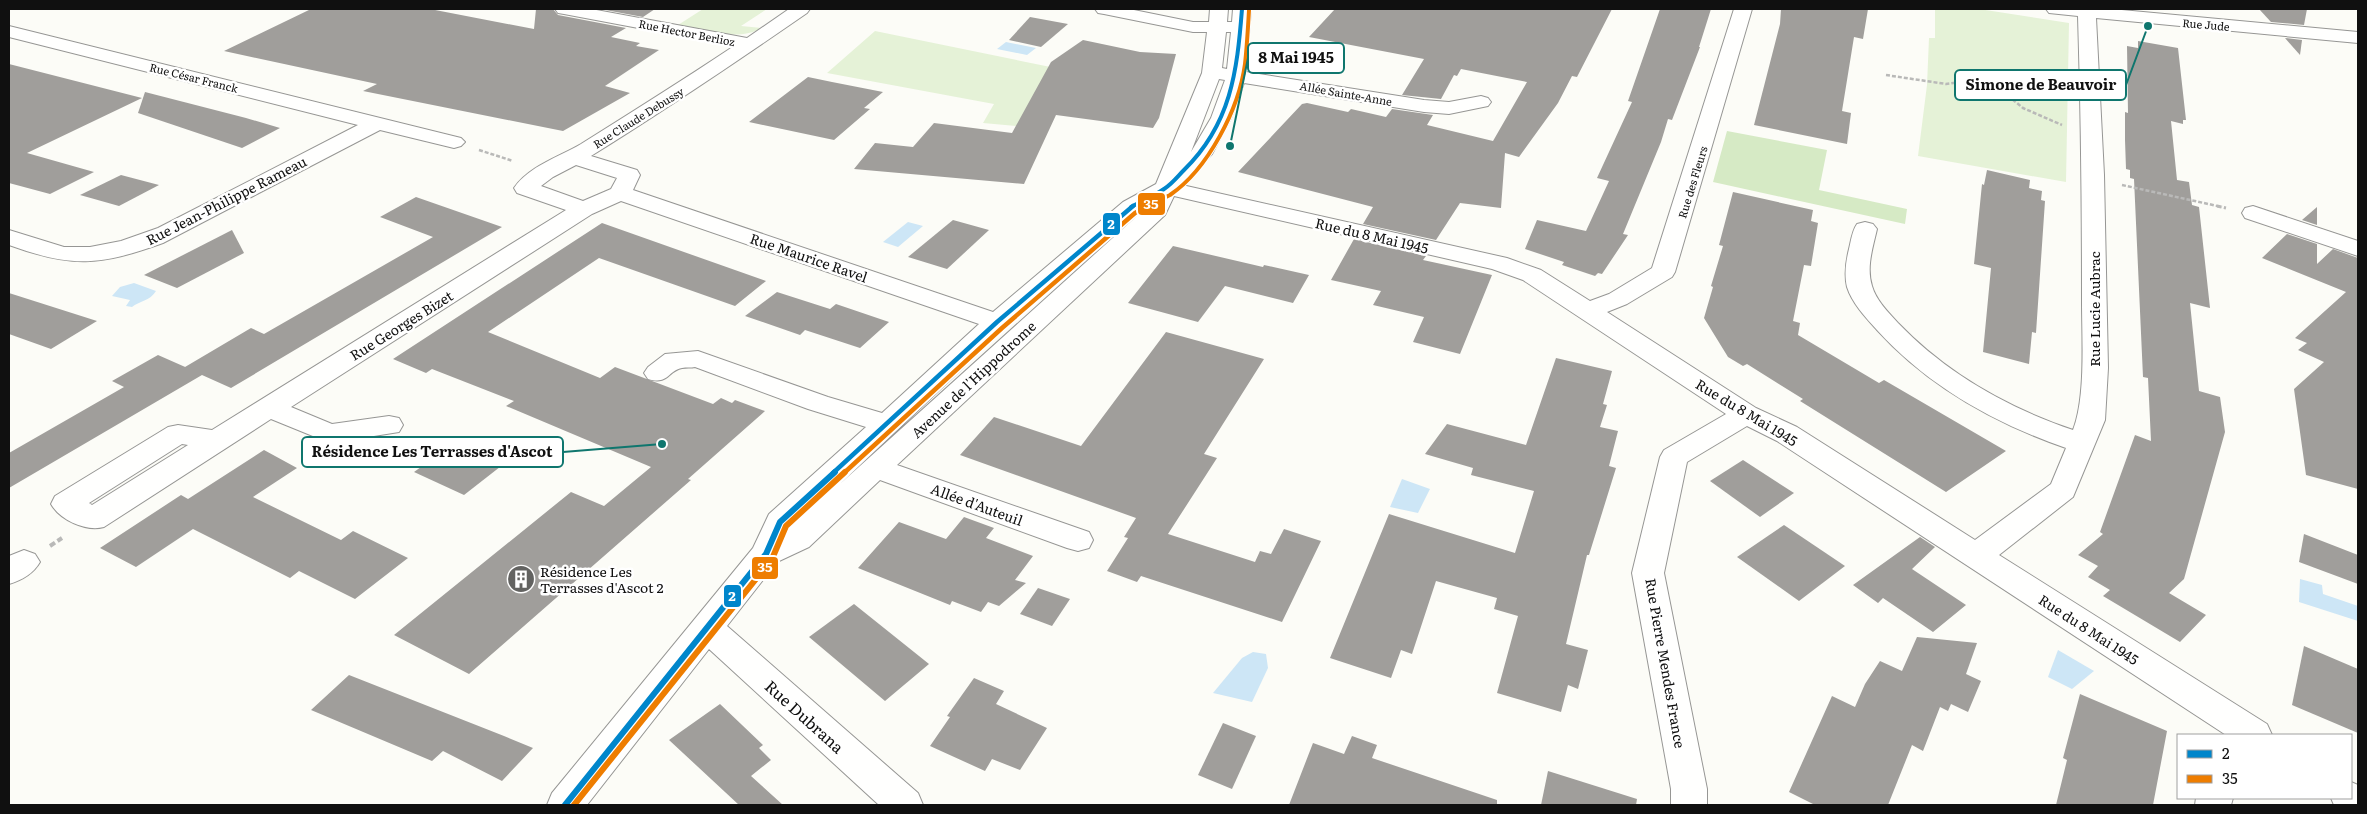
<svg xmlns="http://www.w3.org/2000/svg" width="2367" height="814" viewBox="0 0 2367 814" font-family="Literata,serif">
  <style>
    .green { fill: #e5f2d7 }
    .forest { fill: #d6eac5 }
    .water { fill: #cde6f6 }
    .building { fill: #a09e9b }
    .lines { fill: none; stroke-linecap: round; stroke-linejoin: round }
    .minor-casing { stroke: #969694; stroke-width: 2 }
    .path-far2 { stroke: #b9b9b8; stroke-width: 2.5; stroke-dasharray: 4 2; stroke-linecap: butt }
    .path-far1 { stroke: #b9b9b8; stroke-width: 3; stroke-dasharray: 4.5 2.5; stroke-linecap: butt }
    .path { stroke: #b9b9b8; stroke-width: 4; stroke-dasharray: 6 3; stroke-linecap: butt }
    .minor { fill: #fffffe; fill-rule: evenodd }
    .bus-1-far2-casing { stroke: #fff; stroke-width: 6 }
    .bus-1-far1-casing { stroke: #fff; stroke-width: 8 }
    .bus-1-casing { stroke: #fff; stroke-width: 10 }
    .bus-2-far2-casing { stroke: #fff; stroke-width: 6 }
    .bus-2-far1-casing { stroke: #fff; stroke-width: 8 }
    .bus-2-casing { stroke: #fff; stroke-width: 10 }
    .bus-1-far2 { stroke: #0086cb; stroke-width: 4 }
    .bus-1-far1 { stroke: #0086cb; stroke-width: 4.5 }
    .bus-1 { stroke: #0086cb; stroke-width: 6 }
    .bus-2-far2 { stroke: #ee7d00; stroke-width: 4 }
    .bus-2-far1 { stroke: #ee7d00; stroke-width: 4.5 }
    .bus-2 { stroke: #ee7d00; stroke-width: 6 }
    .labels { text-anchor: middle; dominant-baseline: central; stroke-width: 5; stroke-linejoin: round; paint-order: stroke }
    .far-street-label { font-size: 11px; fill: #101010; stroke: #fff }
    .street-label { font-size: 14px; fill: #101010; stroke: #fff }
    .poi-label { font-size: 14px; fill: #101010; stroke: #fff; text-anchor: start }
    .near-street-label { font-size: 16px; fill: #101010; stroke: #fff }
    .leader { fill: none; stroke: #0f766e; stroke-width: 2 }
    .callout-dot { fill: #0f766e; stroke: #fff; stroke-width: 2 }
    .callout { fill: #fff; stroke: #0f766e; stroke-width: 2 }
    .callout-label { font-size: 15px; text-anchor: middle; font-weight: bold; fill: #101010 }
    .line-badge { stroke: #fff; stroke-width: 2 }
    .badge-label { font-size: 14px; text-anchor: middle; font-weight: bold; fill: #fff }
  </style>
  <rect width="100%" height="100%" fill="#fcfcf7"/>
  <g class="green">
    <path d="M703,9H767L741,26L762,28C737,42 705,30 678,25Z"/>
    <polygon points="1935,9 1979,9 2069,23 2066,182 1918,156 1927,85 1929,38 1935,38"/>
    <polygon points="875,31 1080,73 1016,126 983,123 994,104 827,73"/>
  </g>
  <polygon class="forest" points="1727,131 1827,150 1819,190 1907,209 1905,224 1713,182"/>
  <g class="water">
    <polygon points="1006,42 1036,48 1027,55 997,49"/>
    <polygon points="908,222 923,226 898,247 883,242"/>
    <path d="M134,283L156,291C150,301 139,301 132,307L126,306L130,300L112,296L120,287Z"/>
    <polygon points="1402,479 1430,489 1418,513 1390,507"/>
    <polygon points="2300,579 2322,585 2323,594 2358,606 2358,621 2299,602"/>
    <polygon points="2058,650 2094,671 2072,689 2048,677"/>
    <polygon points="1253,652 1266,654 1268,668 1252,702 1213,693 1242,658"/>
  </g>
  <g class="building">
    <polygon points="311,9 430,9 534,29 536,9 553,9 558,15 626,28 611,37 640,43 636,46 659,50 605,86 630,93 563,131 363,91 377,84 224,51"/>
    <polygon points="600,9 655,9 643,17"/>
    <polygon points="1335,9 1612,9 1577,77 1572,76 1558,103 1519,157 1505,153 1501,208 1460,203 1436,240 1363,224 1373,207 1238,172 1302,104 1307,103 1348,112 1351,109 1386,117 1392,109 1433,115 1427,125 1493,141 1527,82 1461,69 1457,76 1454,75 1441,99 1402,95 1424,59 1309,37"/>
    <polygon points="1660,9 1711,9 1699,47 1700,47 1672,120 1668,119 1661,142 1623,234 1628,235 1602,274 1598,273 1595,276 1562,265 1564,262 1525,249 1537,220 1586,231 1609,181 1597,178 1632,102 1628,101"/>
    <polygon points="1781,9 1868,9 1863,39 1854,37 1842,111 1851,113 1847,144 1754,125 1780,24"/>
    <polygon points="2259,9 2307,9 2304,25 2271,22"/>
    <polygon points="1030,17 1068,24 1041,47 1009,40"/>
    <polygon points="2285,38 2302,40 2300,55"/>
    <polygon points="1083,40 1140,52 1176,54 1159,118 1153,128 1056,115 1024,184 854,169 875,143 913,147 934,123 1012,133 1051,62"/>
    <polygon points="2138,41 2178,48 2186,120 2183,120 2183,124 2171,121 2177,180 2189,182 2192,205 2199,207 2210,308 2190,303 2199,391 2220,397 2225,432 2184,579 2169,593 2206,615 2180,642 2103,596 2110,590 2088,577 2098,566 2078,555 2103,534 2100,532 2135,435 2151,441 2148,378 2143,377 2134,179 2130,178 2130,170 2126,169 2125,140 2125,112 2128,113 2127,46 2138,48"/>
    <polygon points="9,64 142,98 27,153 94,172 50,194 9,183"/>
    <polygon points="808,77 832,82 883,92 864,108 870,109 834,140 749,122"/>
    <polygon points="145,92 246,118 280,128 242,148 138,113"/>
    <polygon points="1987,170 2030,180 2029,188 2042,191 2041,200 2045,201 2036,333 2032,332 2029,364 1983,352 1991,268 1974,264 1982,184 1984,185"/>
    <polygon points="121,175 159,185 119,206 80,195"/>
    <polygon points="1733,192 1813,210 1811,221 1818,223 1811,266 1804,265 1793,321 1800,323 1798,335 1879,383 1884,380 2006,451 1946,492 1800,401 1803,399 1747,364 1743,366 1728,357 1704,318 1713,287 1711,286 1723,246 1719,245"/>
    <polygon points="416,197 502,227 231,388 202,375 9,488 9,453 124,387 112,381 158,355 192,370 185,367 251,328 264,334 433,237 380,217"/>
    <polygon points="2317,207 2317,225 2302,220"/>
    <polygon points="953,220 989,230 947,269 908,257"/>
    <polygon points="602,223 766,281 735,306 599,258 488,332 600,378 615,367 713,404 721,398 732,403 735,400 765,411 688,479 691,480 469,674 394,635 571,492 604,506 651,467 506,406 514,401 432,369 426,373 393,359"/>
    <polygon points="232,230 244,253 177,288 144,275"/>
    <polygon points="2287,234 2317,244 2317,264 2333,249 2358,258 2358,489 2306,475 2294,389 2324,362 2298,350 2307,343 2295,338 2346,292 2262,258"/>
    <polygon points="1354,239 1426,256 1423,260 1492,275 1460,354 1413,342 1424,317 1373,305 1381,291 1331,280"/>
    <polygon points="1173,246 1263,267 1264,265 1309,275 1293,303 1225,286 1198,322 1128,303"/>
    <polygon points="777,292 830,309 836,304 889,322 860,348 805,330 800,335 745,316"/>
    <polygon points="9,293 97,321 51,349 9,334"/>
    <polygon points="1166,332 1264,359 1204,454 1217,458 1168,534 1255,562 1260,551 1271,554 1284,529 1321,541 1282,622 1141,576 1137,582 1107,571 1128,538 1124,537 1136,518 960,455 994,417 1081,446"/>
    <polygon points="1556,358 1612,371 1603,404 1607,405 1600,427 1618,431 1609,466 1616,468 1589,555 1587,555 1566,644 1588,650 1578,689 1568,685 1561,712 1497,693 1518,616 1494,609 1497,598 1436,581 1412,654 1401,650 1391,678 1330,658 1389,514 1515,553 1534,491 1471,475 1473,468 1425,454 1447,424 1526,445"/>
    <polygon points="456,442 505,463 464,495 414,472"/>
    <polygon points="264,450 297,468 253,497 341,540 353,531 408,558 355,599 299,571 290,578 193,529 136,567 100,548 181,495 188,499"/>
    <polygon points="1743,460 1794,493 1760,517 1710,481"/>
    <polygon points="964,517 994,528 986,538 1033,556 1015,580 1026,583 999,606 988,602 981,612 952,601 950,605 858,568 899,522 946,539"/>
    <polygon points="1784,525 1845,566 1799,601 1737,557"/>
    <polygon points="2304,534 2358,555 2358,584 2299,562"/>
    <polygon points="1920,537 1935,547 1912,569 1966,605 1933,632 1883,598 1878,603 1853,585"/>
    <polygon points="1038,588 1070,599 1052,626 1020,614"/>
    <polygon points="854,604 929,664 885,701 809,637"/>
    <polygon points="1917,637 1977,643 1966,674 1981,681 1968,712 1951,704 1948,711 1940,707 1923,751 1912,745 1888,805 1815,805 1789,792 1832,696 1855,707 1865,684 1880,661 1902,671"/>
    <polygon points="2304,646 2358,669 2358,733 2292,705"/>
    <polygon points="349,675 504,736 533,748 502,781 443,751 432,761 311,710"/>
    <polygon points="974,678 1004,691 996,704 1047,728 1020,770 992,759 985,771 930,746 950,717 947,716"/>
    <polygon points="2080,694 2167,731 2153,805 2056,805 2067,760 2063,758"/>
    <polygon points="720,704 763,745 759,748 771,760 751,776 783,805 739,805 669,740"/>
    <polygon points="1223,723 1256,736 1232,789 1198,775"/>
    <polygon points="1352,736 1377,745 1372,758 1497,800 1497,805 1289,805 1313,743 1344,754"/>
    <polygon points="1548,771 1637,799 1636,805 1541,805"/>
  </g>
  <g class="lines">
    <g class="minor-casing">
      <g id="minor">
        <path d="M555,9H591L747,38L789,9H810L807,13C736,62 665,110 591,156L637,170L640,175L633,190L993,312L1123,202L1156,184L1202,73L1207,32H1193L1104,14L1098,13L1095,9H1129L1193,22H1209L1210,9H1228L1227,22H1232L1233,9H1251L1246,72L1424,100L1449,102L1481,96L1488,98L1491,102L1488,106L1449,114L1424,112L1244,83L1231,118L1212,154L1182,185L1507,258L1541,270L1590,301L1609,294L1652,268L1734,9H1752L1675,272L1672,277L1627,304L1607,312L1756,408L1797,427L1975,540L2051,484L2066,448C1994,423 1929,387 1877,330C1866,318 1852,303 1847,287C1844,274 1846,261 1849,249C1851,241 1852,231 1857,224L1865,222L1873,224L1877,229C1873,247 1866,267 1872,286C1876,300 1888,312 1898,323C1946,373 2008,408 2073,430C2086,397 2082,338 2082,302C2082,207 2081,112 2078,16L2049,13L2046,9H2111L2358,32V43L2096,18L2104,175L2108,368L2105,420L2073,497L1999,555L2267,724L2272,735H2226L1777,441L1747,426L1687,462L1664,573L1707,789V805H1671V789L1632,573L1660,457L1664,450L1726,414L1523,280L1492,269L1174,196L1165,215L897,465L1089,532L1093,540L1089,548L1078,551L1067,548L880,480L809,547L777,562L727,626L918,793L923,805H879L709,649L587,805H547L552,793L753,548L769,514L866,427L808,409L695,367C691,368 686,367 682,368C667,371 669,385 648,379L644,373L648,367L665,354L698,351L828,397L882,413L979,324L621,201L592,214L291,407L332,424L389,416L399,418L403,425L399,432L330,443L271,419L104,527C86,532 60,520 51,504L55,496L168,427L178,425L212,430L566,210L517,193L514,188C529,166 559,157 581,144C632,112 683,80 734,46L564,14L558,13ZM1226,32H1231L1227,69L1222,68ZM1219,79L1225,80L1211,118L1191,152ZM576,165L617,178L611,189L583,201L541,186L553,177ZM1146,208L840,484L1006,327ZM182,444L188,445L92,505L89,503Z"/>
        <path d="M9,26L461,138L465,142L461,146L454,148L380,130L163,243C99,266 72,268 9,245V230L64,247H90L121,241L158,228L358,125L9,37Z"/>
        <polygon points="2253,206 2358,241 2358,256 2245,218 2242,213 2245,208"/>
        <path d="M24,550L35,554L40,562C33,574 22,580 9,584V556Z"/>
        <polygon points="2351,782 2358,785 2358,805 2334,805 2331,798 2351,798"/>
        <polygon points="2196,798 2233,798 2231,805 2195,805"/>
      </g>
    </g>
    <g class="path-far2">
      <polyline points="1886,75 1946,84 1976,80 2019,92"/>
      <polyline points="2061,91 2023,85 2010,89 2007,95 2023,108 2062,125"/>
      <polyline points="479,150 513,161"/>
      <polyline points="2122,185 2222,207"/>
    </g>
    <polyline class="path-far1" points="2217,206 2226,208"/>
    <polyline class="path" points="50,546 62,538"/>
    <use href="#minor" class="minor"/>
    <g class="bus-1-far2-casing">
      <path id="bus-1-far2" d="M1131,207C1142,201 1154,196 1164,189C1172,184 1178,176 1184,170C1231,124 1237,72 1242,9"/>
    </g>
    <g class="bus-1-far1-casing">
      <polyline id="bus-1-far1" points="833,473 997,322 1133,206"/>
    </g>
    <g class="bus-1-casing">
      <polyline id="bus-1" points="565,805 766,554 780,522 835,472"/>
    </g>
    <g class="bus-2-far2-casing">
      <path id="bus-2-far2" d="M1146,207C1154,203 1162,199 1170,195C1208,169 1239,109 1245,64C1247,46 1248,28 1249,10"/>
    </g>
    <g class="bus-2-far1-casing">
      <polyline id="bus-2-far1" points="844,473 1002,328 1135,213 1148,206"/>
    </g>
    <g class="bus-2-casing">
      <polyline id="bus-2" points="574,805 772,559 786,526 845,472"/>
    </g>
    <use href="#bus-1-far2" class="bus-1-far2"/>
    <use href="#bus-1-far1" class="bus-1-far1"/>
    <use href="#bus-1" class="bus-1"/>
    <use href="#bus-2-far2" class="bus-2-far2"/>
    <use href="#bus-2-far1" class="bus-2-far1"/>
    <use href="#bus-2" class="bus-2"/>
  </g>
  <defs>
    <g id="building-disc" transform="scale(1.4375)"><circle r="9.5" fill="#636361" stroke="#fff"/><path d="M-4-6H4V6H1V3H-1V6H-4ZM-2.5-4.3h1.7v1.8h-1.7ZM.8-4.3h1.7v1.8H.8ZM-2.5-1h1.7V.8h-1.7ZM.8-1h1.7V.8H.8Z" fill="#fff"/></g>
  </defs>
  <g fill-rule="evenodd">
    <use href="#building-disc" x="521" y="579"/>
  </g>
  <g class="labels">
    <g class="far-street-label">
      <text transform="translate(2206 24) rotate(5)">Rue Jude</text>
      <text transform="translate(687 32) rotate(11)">Rue Hector Berlioz</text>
      <text transform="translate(194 77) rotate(14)">Rue César Franck</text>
      <text transform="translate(1346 93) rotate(10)">Allée Sainte-Anne</text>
      <text transform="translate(638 117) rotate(-32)">Rue Claude Debussy</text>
      <text transform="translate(1692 182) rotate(-73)">Rue des Fleurs</text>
    </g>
    <g class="street-label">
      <text transform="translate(226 200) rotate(-27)">Rue Jean-Philippe Rameau</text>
      <text transform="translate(1372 235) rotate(13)">Rue du 8 Mai 1945</text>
      <text transform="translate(809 257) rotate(19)">Rue Maurice Ravel</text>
      <text transform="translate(2094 309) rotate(-90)">Rue Lucie Aubrac</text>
      <text transform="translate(401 325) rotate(-32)">Rue Georges Bizet</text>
      <text transform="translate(973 379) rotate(-43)">Avenue de l'Hippodrome</text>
      <text transform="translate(1747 412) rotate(31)">Rue du 8 Mai 1945</text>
      <text transform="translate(977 504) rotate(20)">Allée d'Auteuil</text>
      <text transform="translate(2089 629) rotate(33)">Rue du 8 Mai 1945</text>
      <text transform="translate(1666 663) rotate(80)">Rue Pierre Mendes France</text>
    </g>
    <g class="poi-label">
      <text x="540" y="571">Résidence Les<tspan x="540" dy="16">Terrasses d'Ascot 2</tspan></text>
    </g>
    <g class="near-street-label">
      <text transform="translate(805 716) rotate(42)">Rue Dubrana</text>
    </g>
  </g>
  <path class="leader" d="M1230 146L1248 58M2148 26L2126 85M662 444L563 452"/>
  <g class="callout-dot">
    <circle cx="1230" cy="146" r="5"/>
    <circle cx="2148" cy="26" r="5"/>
    <circle cx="662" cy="444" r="5"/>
  </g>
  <g class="callout">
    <rect x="1248" y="43" width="96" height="30" rx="5"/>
    <rect x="1955" y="70" width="171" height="30" rx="5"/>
    <rect x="302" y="437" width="261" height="30" rx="5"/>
  </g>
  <g class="callout-label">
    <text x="1296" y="63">8 Mai 1945</text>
    <text x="2041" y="90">Simone de Beauvoir</text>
    <text x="432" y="457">Résidence Les Terrasses d'Ascot</text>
  </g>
  <g class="line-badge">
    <rect x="1137" y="192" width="29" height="24" rx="5" fill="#ee7d00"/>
    <rect x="1102" y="212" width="19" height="24" rx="5" fill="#0086cb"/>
    <rect x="751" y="556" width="28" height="24" rx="5" fill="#ee7d00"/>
    <rect x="723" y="584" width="19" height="24" rx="5" fill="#0086cb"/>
  </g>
  <g class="badge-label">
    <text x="1151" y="209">35</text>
    <text x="1111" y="229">2</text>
    <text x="765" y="572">35</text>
    <text x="732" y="601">2</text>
  </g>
  <rect width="2367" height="814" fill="none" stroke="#101010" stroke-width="20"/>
  <rect x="2177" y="734" width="175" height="65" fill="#ffffff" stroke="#9f9f9f"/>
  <rect x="2187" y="750" width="25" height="8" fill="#0086cb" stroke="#9f9f9f"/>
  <text x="2222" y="759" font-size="15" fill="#101010">2</text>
  <rect x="2187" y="775" width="25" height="8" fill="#ee7d00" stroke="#9f9f9f"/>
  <text x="2222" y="784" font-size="15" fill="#101010">35</text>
</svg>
